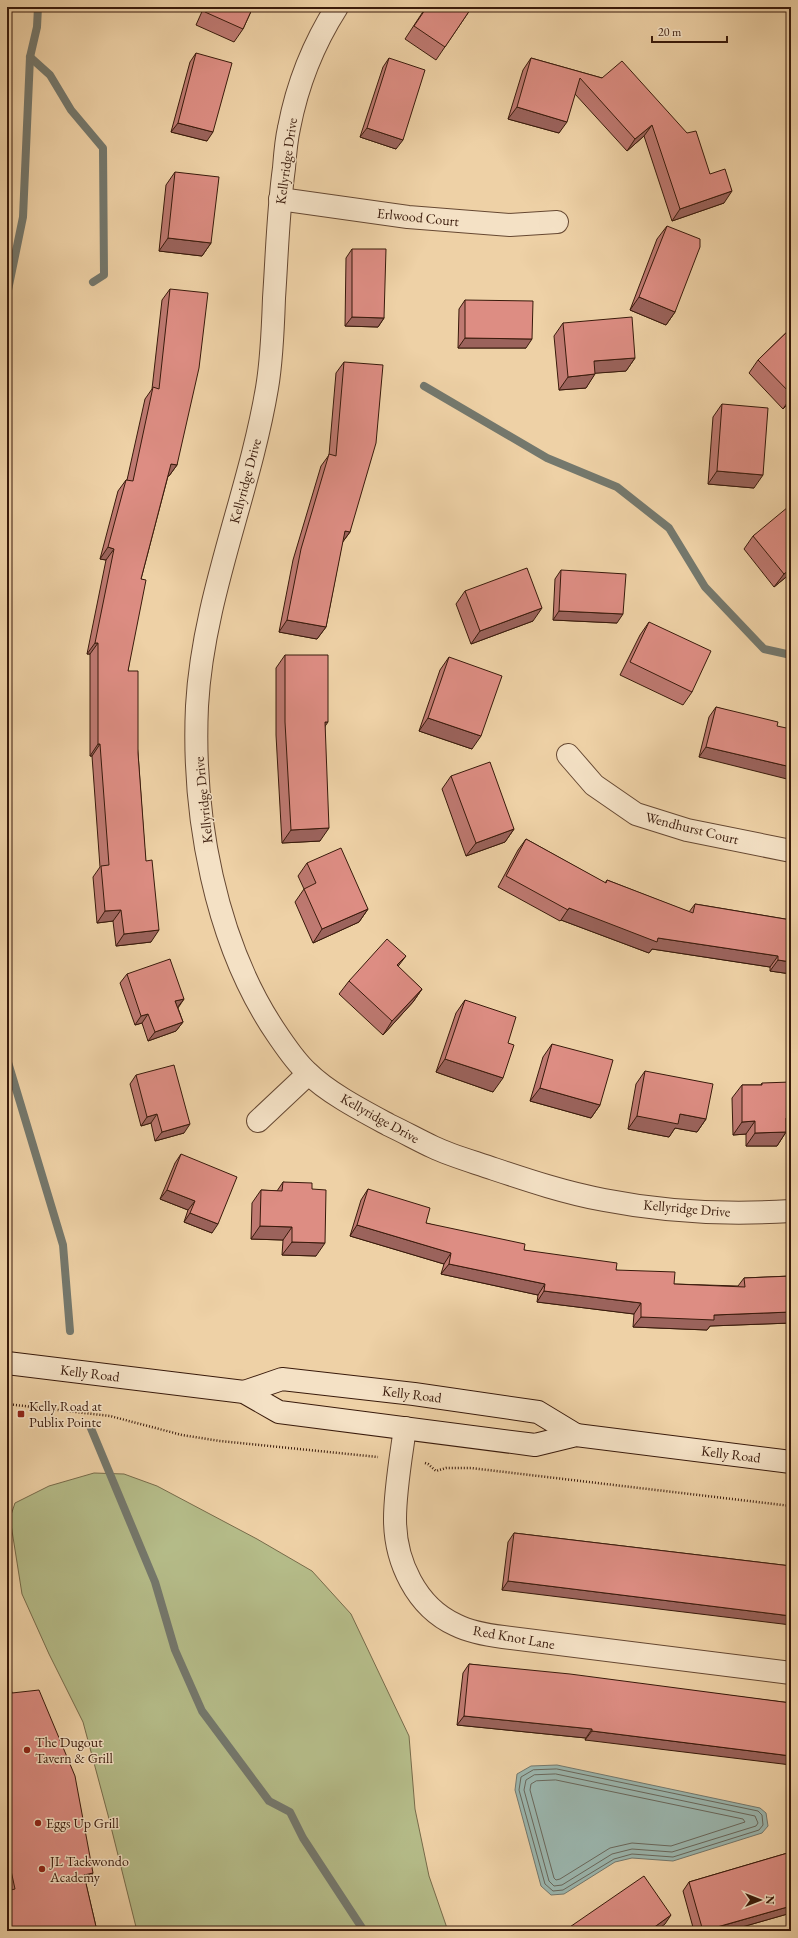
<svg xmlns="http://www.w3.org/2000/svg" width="798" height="1938" viewBox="0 0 798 1938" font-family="'EB Garamond',serif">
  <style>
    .green { fill: #b5bc89; stroke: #776b4a }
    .water { fill: #9bb6ae; stroke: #74786d }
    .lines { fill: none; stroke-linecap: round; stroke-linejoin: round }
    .shore { stroke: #6a685c; stroke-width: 1 }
    .stream { stroke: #74786d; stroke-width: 8 }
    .minor-casing { stroke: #664832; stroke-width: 24 }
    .secondary-casing { stroke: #391a0b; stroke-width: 24 }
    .path { stroke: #391a0b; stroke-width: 2.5; stroke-dasharray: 1 2; stroke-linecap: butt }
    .minor { stroke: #f4e1c5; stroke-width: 22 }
    .secondary { stroke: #f4e1c5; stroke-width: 22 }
    .wall { fill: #be7971; stroke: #391a0b }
    .shaded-wall { fill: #9b635c; stroke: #391a0b }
    .building { fill: #dd8d83; stroke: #391a0b }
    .poi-dot { fill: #8f2418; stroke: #f4e1c5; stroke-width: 1.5 }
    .labels { text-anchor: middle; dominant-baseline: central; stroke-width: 3; stroke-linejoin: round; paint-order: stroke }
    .street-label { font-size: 14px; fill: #391a0b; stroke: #f4e1c5 }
    .poi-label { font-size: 14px; fill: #391a0b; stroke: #f4e1c5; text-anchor: start }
  </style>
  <rect width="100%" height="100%" fill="#eed1a6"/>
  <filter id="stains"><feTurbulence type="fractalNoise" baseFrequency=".005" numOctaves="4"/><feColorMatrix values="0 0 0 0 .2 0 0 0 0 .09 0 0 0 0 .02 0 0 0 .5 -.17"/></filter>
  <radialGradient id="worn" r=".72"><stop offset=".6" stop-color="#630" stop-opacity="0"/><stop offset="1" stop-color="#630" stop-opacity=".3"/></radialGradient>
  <polygon class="green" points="94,1473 124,1474 157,1486 257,1539 312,1571 351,1614 409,1736 415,1809 429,1876 448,1931 137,1931 108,1815 83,1722 49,1654 22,1594 10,1518 15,1503 49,1486"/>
  <polygon class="water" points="557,1765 760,1808 766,1813 768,1826 762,1833 673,1861 632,1858 615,1862 564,1894 551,1895 541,1886 515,1790 517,1774 531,1766"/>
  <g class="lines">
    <g class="shore">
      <polygon points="557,1769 758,1811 762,1815 763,1825 759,1830 673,1857 632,1854 614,1859 563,1890 553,1891 545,1884 519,1790 521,1777 533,1770"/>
      <polygon points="556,1774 755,1816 758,1823 756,1826 672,1852 632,1849 612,1854 562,1885 554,1886 549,1881 524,1790 526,1780 534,1775"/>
      <polygon points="556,1780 743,1819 745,1822 671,1846 632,1843 610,1848 560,1879 556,1880 554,1878 530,1790 531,1784 536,1781"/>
    </g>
    <g class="stream">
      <polyline points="30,57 50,75 71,110 103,148 104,275 93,282"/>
      <polyline points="7,295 23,217 30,57 37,27 38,7"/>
      <polyline points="424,386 547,458 617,487 669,528 705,587 764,649 791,655"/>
      <polyline points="7,1059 63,1245 70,1331"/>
      <polyline points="90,1426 155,1582 175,1650 202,1711 269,1801 290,1812 303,1838 364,1931"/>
    </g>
    <g class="minor-casing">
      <g id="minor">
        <path d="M337,7C314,43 297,86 289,128C286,141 285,155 284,168C278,211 277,255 274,298C273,328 272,359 267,388C249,495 203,597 197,706C192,815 215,943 277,1034C286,1047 295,1061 307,1072C328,1093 363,1111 389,1125C404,1132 418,1140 433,1147C452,1156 474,1162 494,1169C530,1181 566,1193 604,1200C665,1212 729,1215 791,1211"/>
        <polyline points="280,199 408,217 510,225 557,222"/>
        <polyline points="568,755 594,785 636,814 687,830 791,851"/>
        <polyline points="258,1121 308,1074"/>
        <path d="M405,1428C401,1457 395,1490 395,1519C395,1561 416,1607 456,1625C470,1632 487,1635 503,1637L791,1673"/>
      </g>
    </g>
    <g class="secondary-casing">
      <g id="secondary">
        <polyline points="7,1363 244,1392 279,1412 535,1445 576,1435 791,1462"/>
        <polyline points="244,1392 282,1379 414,1394 538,1412 576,1435"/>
      </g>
    </g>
    <g class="path">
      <polyline points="7,1404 110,1416 182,1435 220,1441 378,1457"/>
      <polyline points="425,1463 428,1464 436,1471 446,1468 471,1468 791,1506"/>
    </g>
    <use href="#minor" class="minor"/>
    <use href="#secondary" class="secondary"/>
  </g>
  <g class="wall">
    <polygon points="204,7 253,7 243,29 234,42 196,25"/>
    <polygon points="426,7 472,7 436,60 405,39"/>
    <polygon points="196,53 207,141 171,132 190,62"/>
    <polygon points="389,58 396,149 360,137 383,67"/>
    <polygon points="531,58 602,78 710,174 724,203 672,221 644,136 627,151 575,94 559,133 508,119 523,70"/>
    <polygon points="175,172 211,243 202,256 159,251 166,185"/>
    <polygon points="667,226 675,312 666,325 630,310 657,239"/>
    <polygon points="352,249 384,318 378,327 345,326 346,258"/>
    <polygon points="170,289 177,465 169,476 168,476 141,579 128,671 138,753 151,942 116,946 113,921 97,923 93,877 100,867 92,756 90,756 90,654 87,654 106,560 100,559 118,491 126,480 127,480 145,399 152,389 162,300"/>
    <polygon points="465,300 526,348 458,348 459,309"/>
    <polygon points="563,323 635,358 626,371 595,373 586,388 559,390 554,336"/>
    <polygon points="791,328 791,401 783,409 749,373 758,360"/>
    <polygon points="344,362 350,532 342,543 326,627 317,639 279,632 293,560 321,466 329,455 336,373"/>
    <polygon points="722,404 754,488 708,484 713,417"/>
    <polygon points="791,510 791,573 774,587 744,549 753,536"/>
    <polygon points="561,570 617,623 553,620 555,579"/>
    <polygon points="465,591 533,621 471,644 456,604"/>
    <polygon points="649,622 692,692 683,705 620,675 640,635"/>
    <polygon points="285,655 325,726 320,841 282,843 276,735 276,668"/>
    <polygon points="449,657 472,749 419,731 440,670"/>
    <polygon points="716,707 777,726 699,757 709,717"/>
    <polygon points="451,776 514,829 505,842 466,856 442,789"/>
    <polygon points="526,839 605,883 607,880 689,912 695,904 791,920 791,974 770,971 770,967 652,949 649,953 561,920 560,921 498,887 518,850"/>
    <polygon points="307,863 368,909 359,922 313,943 295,902 304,889 298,876"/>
    <polygon points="398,967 422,989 413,1002 383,1035 339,994 349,981"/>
    <polygon points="127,974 184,999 178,1008 183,1022 176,1031 148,1041 142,1023 135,1025 120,983"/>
    <polygon points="465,1000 508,1043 493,1092 436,1072 456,1013"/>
    <polygon points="552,1044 600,1105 591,1118 530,1101 543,1057"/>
    <polygon points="645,1071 706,1119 697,1132 675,1128 669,1137 628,1129 636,1084"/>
    <polygon points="136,1075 184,1133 155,1141 151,1123 141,1126 130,1084"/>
    <polygon points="762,1083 786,1131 786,1132 777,1146 746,1146 746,1134 733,1135 732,1098 742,1085 761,1085"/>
    <polygon points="181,1154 212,1233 184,1222 188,1210 160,1199 175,1163"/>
    <polygon points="283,1182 312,1189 316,1256 282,1255 283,1240 251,1239 252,1203 261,1190 277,1191"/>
    <polygon points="368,1189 426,1223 524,1250 616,1270 674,1284 738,1286 744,1278 791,1276 791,1323 710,1326 707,1330 633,1327 634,1314 537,1302 538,1295 441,1274 444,1264 350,1236 361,1200"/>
    <polygon points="514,1533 791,1566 502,1590 508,1542"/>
    <polygon points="469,1664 791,1703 585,1740 586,1738 457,1725 463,1673"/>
    <polygon points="7,1675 12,1693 86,1884 97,1931 7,1931"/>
    <polygon points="791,1852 791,1913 728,1931 694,1931 683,1891 689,1882"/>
  </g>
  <g class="shaded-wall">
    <polygon points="517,107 567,122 559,133 508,119"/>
    <polygon points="178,123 213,132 207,141 171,132"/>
    <polygon points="652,125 644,136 627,151 635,139"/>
    <polygon points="367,128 403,140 396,149 360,137"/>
    <polygon points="732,191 724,203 672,221 680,209"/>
    <polygon points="168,238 211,243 202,256 159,251"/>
    <polygon points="639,297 675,312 666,325 630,310"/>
    <polygon points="352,317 384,318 378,327 345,326"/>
    <polygon points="465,338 532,339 526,348 458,348"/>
    <polygon points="635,358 626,371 585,374 594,361"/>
    <polygon points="595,374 586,388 559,390 568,377"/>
    <polygon points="791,397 791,401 783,409"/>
    <polygon points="171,464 177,465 169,476 163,475"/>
    <polygon points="717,471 763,475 754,488 708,484"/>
    <polygon points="345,531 350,532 341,544"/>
    <polygon points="108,547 114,549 106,560 100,559"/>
    <polygon points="791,568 791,573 774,587 784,574"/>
    <polygon points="542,608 533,621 471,644 480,631"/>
    <polygon points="559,611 623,614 617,623 553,620"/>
    <polygon points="287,620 326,627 317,639 279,632"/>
    <polygon points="95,643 98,643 90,654 87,654"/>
    <polygon points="428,718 481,736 472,749 419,731"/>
    <polygon points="325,722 328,722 319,735"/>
    <polygon points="98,744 100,744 92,756 90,756"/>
    <polygon points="706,747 791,767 791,780 699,757"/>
    <polygon points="329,828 320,841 282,843 291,830"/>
    <polygon points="514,829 505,842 466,856 476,843"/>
    <polygon points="569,908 658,938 778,956 770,967 652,949 649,953 561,920"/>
    <polygon points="368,909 359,922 313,943 322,929"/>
    <polygon points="121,910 113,921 97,923 105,911"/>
    <polygon points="159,930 151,942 116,946 124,934"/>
    <polygon points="406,956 396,969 397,965"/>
    <polygon points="778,960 791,962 791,974 770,971"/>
    <polygon points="422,989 413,1002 383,1035 392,1021"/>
    <polygon points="184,999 177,1008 175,1001"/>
    <polygon points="148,1014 142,1023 135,1025 141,1016"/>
    <polygon points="183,1022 176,1031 148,1041 155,1032"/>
    <polygon points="445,1059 503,1078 493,1092 436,1072"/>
    <polygon points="540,1088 600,1105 591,1118 530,1101"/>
    <polygon points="157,1114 151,1123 141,1126 147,1117"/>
    <polygon points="680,1114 706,1119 697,1132 675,1128 669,1137 628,1129 637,1116"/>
    <polygon points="786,1118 791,1118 791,1131 777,1131"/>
    <polygon points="755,1121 746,1134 733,1135 742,1122"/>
    <polygon points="190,1124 184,1133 155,1141 162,1132"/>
    <polygon points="786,1132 777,1146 746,1146 755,1133"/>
    <polygon points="167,1190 195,1201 188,1210 160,1199"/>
    <polygon points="190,1213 218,1224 212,1233 184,1222"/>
    <polygon points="357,1225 451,1253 444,1264 350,1236"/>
    <polygon points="260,1226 292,1227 283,1240 251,1239"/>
    <polygon points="292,1242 325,1243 316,1256 282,1255"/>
    <polygon points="449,1264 545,1284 538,1295 441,1274"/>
    <polygon points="544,1291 641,1303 634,1314 537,1302"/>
    <polygon points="791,1312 791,1323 710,1326 707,1330 633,1327 641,1317 714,1315"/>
    <polygon points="508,1581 791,1616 791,1625 502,1590"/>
    <polygon points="464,1716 592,1729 586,1738 457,1725"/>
    <polygon points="592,1731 791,1756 791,1765 585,1740"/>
    <polygon points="93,1873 82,1890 84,1875"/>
    <polygon points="791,1906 791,1913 728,1931 704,1931"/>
    <polygon points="671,1915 665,1924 656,1931 649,1931"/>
  </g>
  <g class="building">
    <polygon points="208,7 253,7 243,29 205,12"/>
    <polygon points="427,7 472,7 445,47 414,26"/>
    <polygon points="196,53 232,63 213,132 178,123"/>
    <polygon points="389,58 425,70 403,140 367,128"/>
    <polygon points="531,58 602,78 622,61 687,133 696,131 710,174 725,169 732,191 680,209 652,125 635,139 580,78 567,122 517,107"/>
    <polygon points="175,172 219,177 211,243 168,238"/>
    <polygon points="667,226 700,239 700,247 675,312 639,297"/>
    <polygon points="352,249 386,249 384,318 352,317"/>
    <polygon points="170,289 208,293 199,368 177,465 171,464 141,579 146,580 128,671 138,671 138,753 146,861 152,860 159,930 124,934 121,910 105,911 101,866 109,865 100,744 98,744 98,643 95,643 114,549 108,547 126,480 133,481 153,387 159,389"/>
    <polygon points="465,300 533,301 532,339 465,338"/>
    <polygon points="632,317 635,358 594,361 595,374 568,377 563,323"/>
    <polygon points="791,328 791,394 758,360"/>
    <polygon points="344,362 383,365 376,443 350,532 345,531 326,627 287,620 301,549 329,454 336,456"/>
    <polygon points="722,404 768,408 763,475 717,471"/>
    <polygon points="788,507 791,510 791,568 784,574 753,536"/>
    <polygon points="527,568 542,608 480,631 465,591"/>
    <polygon points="561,570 626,574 623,614 559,611"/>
    <polygon points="649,622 711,651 692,692 630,662"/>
    <polygon points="285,655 328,655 328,722 325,722 329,828 291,830 285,722"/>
    <polygon points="449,657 502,676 481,736 428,718"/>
    <polygon points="716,707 778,722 777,726 791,729 791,767 706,747"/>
    <polygon points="490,762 514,829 476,843 451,776"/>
    <polygon points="526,839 606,883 607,880 693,913 695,904 791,920 791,962 778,960 778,956 658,938 657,942 569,908 568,910 506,876"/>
    <polygon points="341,848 368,909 322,929 304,889 316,883 307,863"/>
    <polygon points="387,939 406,956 397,965 422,989 392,1021 349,981"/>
    <polygon points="170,959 184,999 175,1001 183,1022 155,1032 148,1014 141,1016 127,974"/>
    <polygon points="465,1000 516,1017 508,1043 514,1045 503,1078 445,1059"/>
    <polygon points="552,1044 613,1060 600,1105 540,1088"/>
    <polygon points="174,1065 190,1124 162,1132 157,1114 147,1117 136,1075"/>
    <polygon points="645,1071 713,1084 706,1119 680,1114 678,1124 637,1116"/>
    <polygon points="791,1082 791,1118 786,1118 786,1132 755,1133 755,1121 742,1122 742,1085 762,1085 762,1083"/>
    <polygon points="181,1154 237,1177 218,1224 190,1213 195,1201 167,1190"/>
    <polygon points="283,1182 312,1183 312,1189 326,1190 325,1243 292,1242 292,1227 260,1226 261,1190 282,1191"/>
    <polygon points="368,1189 430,1208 426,1223 525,1244 524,1250 617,1263 616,1270 675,1272 674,1284 745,1287 744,1278 791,1276 791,1312 714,1315 714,1320 641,1317 641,1303 544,1291 545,1284 449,1264 451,1253 357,1225"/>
    <polygon points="514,1533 791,1566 791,1616 508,1581"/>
    <polygon points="469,1664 570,1674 791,1703 791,1756 592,1731 592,1729 464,1716"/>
    <polygon points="7,1675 12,1693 39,1690 75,1776 93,1873 84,1875 97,1931 12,1931 7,1900 7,1891 15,1889 7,1852"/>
    <polygon points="791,1852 791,1906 703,1931 689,1882"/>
    <polygon points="644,1876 671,1915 649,1931 564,1931"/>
  </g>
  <g class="poi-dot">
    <rect x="17" y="1410" width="8" height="8" rx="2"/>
    <circle cx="27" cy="1750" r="4"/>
    <circle cx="38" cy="1823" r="4"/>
    <circle cx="42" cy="1869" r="4"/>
  </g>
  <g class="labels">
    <g class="street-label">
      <text transform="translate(286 161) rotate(-82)">Kellyridge Drive</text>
      <text transform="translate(418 217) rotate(6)">Erlwood Court</text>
      <text transform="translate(245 481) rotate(-75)">Kellyridge Drive</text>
      <text transform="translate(203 800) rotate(-96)">Kellyridge Drive</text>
      <text transform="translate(692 828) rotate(14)">Wendhurst Court</text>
      <text transform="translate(380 1118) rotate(29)">Kellyridge Drive</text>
      <text transform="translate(687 1208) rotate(5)">Kellyridge Drive</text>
      <text transform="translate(90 1373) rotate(7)">Kelly Road</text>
      <text transform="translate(412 1394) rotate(7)">Kelly Road</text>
      <text transform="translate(731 1454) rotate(7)">Kelly Road</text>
      <text transform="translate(514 1637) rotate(10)">Red Knot Lane</text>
    </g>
    <g class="poi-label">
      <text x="29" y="1406">Kelly Road at<tspan x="29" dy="16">Publix Pointe</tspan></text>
      <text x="35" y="1742">The Dugout<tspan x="35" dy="16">Tavern &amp; Grill</tspan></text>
      <text x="46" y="1823">Eggs Up Grill</text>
      <text x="50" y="1861">JL Taekwondo<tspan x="50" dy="16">Academy</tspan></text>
    </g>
  </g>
  <rect width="798" height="1938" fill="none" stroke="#eed1a6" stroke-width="24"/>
  <rect x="8" y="8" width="782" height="1922" fill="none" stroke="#391a0b" stroke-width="2"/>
  <rect x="12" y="12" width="774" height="1914" fill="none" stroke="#391a0b"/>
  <g transform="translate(760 1900) rotate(90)" stroke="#f4e1c5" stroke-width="3" paint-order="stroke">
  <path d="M0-3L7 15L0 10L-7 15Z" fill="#391a0b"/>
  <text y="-6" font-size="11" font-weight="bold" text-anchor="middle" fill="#391a0b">N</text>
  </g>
  <path d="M652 36v6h75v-6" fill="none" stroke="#391a0b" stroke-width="2"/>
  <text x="658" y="36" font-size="12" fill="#391a0b" stroke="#f4e1c5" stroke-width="3" paint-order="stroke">20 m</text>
  <rect width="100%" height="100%" filter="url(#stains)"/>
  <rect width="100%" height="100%" fill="url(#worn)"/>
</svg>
